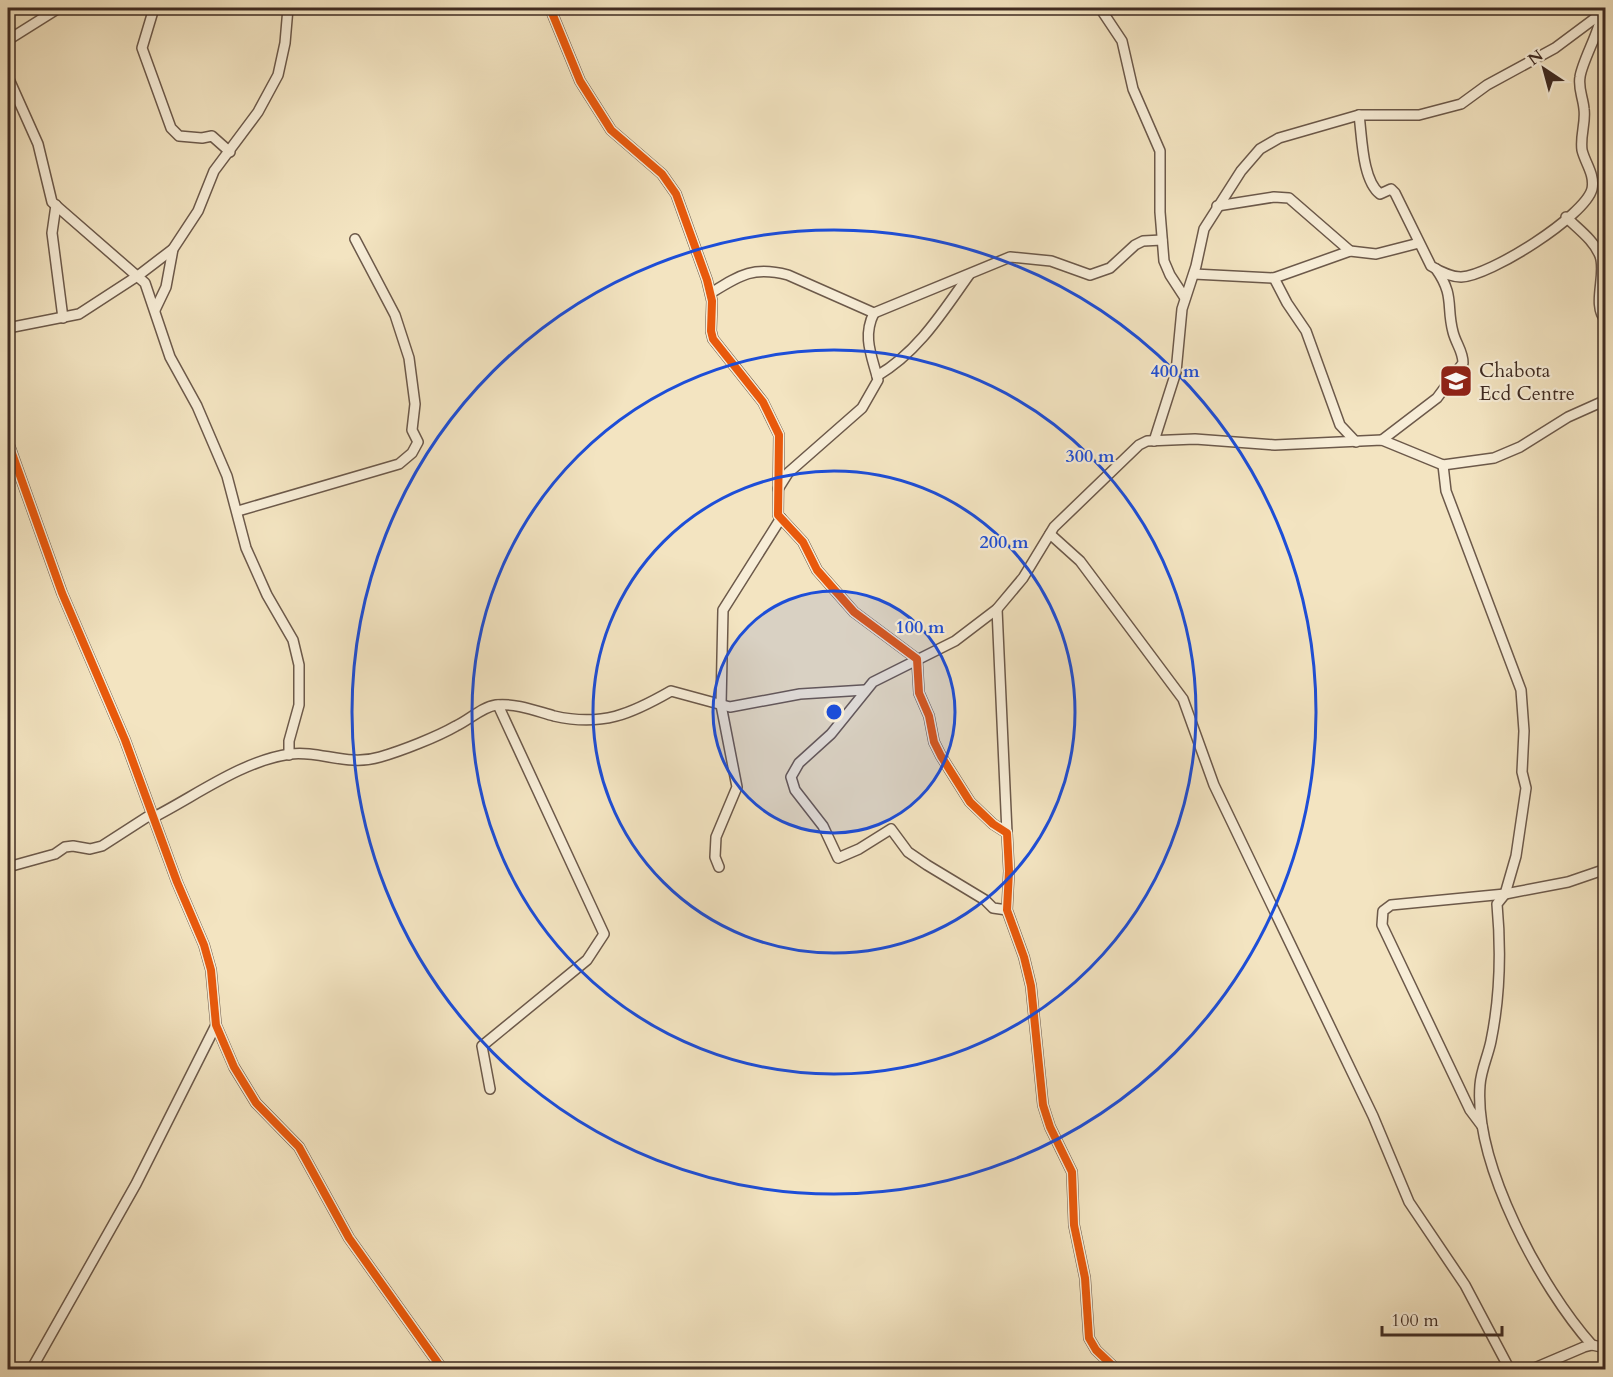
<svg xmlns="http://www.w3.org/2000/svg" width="1613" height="1377" viewBox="0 0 1613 1377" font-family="Cardo,serif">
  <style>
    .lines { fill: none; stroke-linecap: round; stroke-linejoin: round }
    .minor-casing { stroke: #6c594a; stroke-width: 12 }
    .minor { stroke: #f7edd7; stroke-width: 9 }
    .cycleway-casing { stroke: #f7edd7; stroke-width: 11 }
    .cycleway { stroke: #e8590c; stroke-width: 8 }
    .ring { fill: none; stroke: #1d4ed8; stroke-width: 3 }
    .labels { text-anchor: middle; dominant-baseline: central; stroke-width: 4.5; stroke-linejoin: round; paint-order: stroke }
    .poi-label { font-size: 20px; fill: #3f2b22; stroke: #f7edd7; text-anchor: start }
    .centre { fill: #1d4ed8; stroke: #f7edd7; stroke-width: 3 }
    .ring-label { font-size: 18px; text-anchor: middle; font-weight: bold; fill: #1d4ed8; stroke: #f7edd7; stroke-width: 4.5; stroke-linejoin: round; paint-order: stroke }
  </style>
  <rect width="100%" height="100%" fill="#f3e4c1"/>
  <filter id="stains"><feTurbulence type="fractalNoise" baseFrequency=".00333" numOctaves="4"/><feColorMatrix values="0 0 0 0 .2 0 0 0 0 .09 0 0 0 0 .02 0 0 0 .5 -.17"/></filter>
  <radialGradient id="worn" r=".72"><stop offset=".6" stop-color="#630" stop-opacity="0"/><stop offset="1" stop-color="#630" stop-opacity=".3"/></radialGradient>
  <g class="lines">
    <g class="minor-casing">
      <g id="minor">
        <polyline points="154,8 142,48 171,128 179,136 202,138 212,136 230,152"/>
        <polyline points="550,8 580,81 611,130 662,174 676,194 707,280 712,301 711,331 713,339 763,402 779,435 778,515 803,542 817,570 854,612 917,659 919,693 929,716 934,742 941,756 970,802 993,824 1007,833 1009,871 1007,910 1024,957 1031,986 1043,1105 1050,1127 1072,1172 1074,1225 1085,1278 1089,1338 1096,1350 1117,1370"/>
        <polyline points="1100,8 1122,41 1133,89 1160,151 1160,212 1164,261 1170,275 1185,298"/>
        <polyline points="8,40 59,8"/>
        <polyline points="8,77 38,144 52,202 145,283 170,357 197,406 227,476 246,548 267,595 293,640 299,665 299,705 289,741 289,755"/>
        <path d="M1359,115C1362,136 1362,180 1380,194L1391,189L1395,193L1431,266C1439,271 1452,277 1461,277C1490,276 1585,216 1592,189C1595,174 1585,163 1582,150C1580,135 1586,123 1584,109C1583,97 1578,89 1580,77C1582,60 1606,20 1601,9"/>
        <polyline points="56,205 52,233 63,318"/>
        <polyline points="1217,206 1274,197 1289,198 1350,251"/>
        <path d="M1566,217C1578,229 1594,240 1600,256C1607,275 1591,305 1606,321"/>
        <polyline points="1194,274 1274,278 1350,251 1376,254 1419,243"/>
        <polyline points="1274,278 1287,303 1306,331 1340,425 1356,442"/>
        <path d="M711,293C740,275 753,266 788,275L874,313L1010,257L1051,261L1090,275L1110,268L1135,245L1143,241L1162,240"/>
        <polyline points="155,310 166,287 173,249 198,211 214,171 258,112 278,75 285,43 288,8"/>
        <polyline points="8,328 79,314 139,275 173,249"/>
        <path d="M877,376C918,352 942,313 969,275"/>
        <path d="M1382,440L1437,398L1463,363C1463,351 1456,344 1453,332C1446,306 1455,296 1436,269"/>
        <polyline points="1154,441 1176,372 1182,309 1196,266 1204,229 1241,171 1260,149 1279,138 1359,115 1419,115 1461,104 1487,85 1555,48 1606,10"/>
        <polyline points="8,442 62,593 125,740 177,882 204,945 211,970 216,1025 234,1067 256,1103 299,1147 349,1238 443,1370"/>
        <path d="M1443,465L1446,491L1521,690L1524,731L1522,772L1526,788L1516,856L1505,894L1497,904C1501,948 1500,997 1491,1041C1488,1056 1481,1070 1480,1085C1474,1164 1541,1288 1592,1345"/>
        <path d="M778,489L788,473L862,408L878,380C872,356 862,337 874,313"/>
        <polyline points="238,511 399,464 412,453 418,442 412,430 415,404 409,358 395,315 355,239"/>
        <polyline points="1050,534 1080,561 1183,699 1214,785 1373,1116 1409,1202 1465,1285 1510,1370"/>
        <polyline points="997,609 1007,833"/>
        <path d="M8,867L55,854L65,847L73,846L90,849L102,846L147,817H154C197,795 242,761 290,754C320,750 347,767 380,757C401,751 437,737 456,726C469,720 482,707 496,705C516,703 536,711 554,716C602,727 631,714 671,691L730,707L800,694L865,690"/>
        <polyline points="719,867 715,857 716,837 737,787 721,705 723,610 781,518"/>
        <polyline points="1007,910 993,908 985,900 927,865 908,852 891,829 859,849 838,858 823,826 795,790 791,777 799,763 831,734 873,682 955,641 997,609 1023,578 1054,527 1139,445 1147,441 1195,439 1275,445 1382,440 1443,465 1494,458 1520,447 1568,417 1606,400"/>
        <polyline points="490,1089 482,1046 587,960 604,934 498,705"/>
        <polyline points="1482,1126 1470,1110 1382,925 1383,911 1391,905 1505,894 1568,882 1606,869"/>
        <polyline points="31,1370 136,1184 216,1025"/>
        <polyline points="1530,1370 1584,1347 1592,1345 1606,1348"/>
      </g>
    </g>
    <use href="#minor" class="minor"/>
    <g class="cycleway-casing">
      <g id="cycleway">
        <polyline points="550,8 580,81 611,130 662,174 676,194 707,280 712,301 711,331 713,339 763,402 779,435 778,515 803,542 817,570 854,612 917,659 919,693 929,716 934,742 941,756 970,802 993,824 1007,833 1009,871 1007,910 1024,957 1031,986 1043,1105 1050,1127 1072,1172 1074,1225 1085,1278 1089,1338 1096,1350 1117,1370"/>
        <polyline points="8,442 62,593 125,740 177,882 204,945 211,970 216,1025 234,1067 256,1103 299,1147 349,1238 443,1370"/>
      </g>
    </g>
    <use href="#cycleway" class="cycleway"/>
  </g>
  <circle cx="834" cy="712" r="121" fill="#1d4ed8" fill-opacity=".12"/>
  <g class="ring">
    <circle cx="834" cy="712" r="121"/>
    <circle cx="834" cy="712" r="241"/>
    <circle cx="834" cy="712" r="362"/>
    <circle cx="834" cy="712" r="482"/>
  </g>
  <defs>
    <g id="school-square" transform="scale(1.725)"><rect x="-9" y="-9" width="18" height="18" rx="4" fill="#8f2418" stroke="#f7edd7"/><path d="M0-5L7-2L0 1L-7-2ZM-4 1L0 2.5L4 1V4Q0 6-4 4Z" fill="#fff"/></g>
  </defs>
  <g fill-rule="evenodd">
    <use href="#school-square" x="1456" y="381"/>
  </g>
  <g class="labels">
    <g class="poi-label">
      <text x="1479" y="370">Chabota<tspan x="1479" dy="23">Ecd Centre</tspan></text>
    </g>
  </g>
  <circle cx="834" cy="712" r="9" class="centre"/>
  <g class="ring-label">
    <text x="1175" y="377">400 m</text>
    <text x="1090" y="462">300 m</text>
    <text x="1004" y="548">200 m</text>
    <text x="920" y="633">100 m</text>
  </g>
  <rect width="1613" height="1377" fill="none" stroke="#f3e4c1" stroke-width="30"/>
  <rect x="9" y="9" width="1595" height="1359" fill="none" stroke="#3f2b22" stroke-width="3"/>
  <rect x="15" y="15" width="1583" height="1347" fill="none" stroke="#3f2b22" stroke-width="1.5"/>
  <g transform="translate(1544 69) rotate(324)" stroke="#f7edd7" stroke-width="4.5" paint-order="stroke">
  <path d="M0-4.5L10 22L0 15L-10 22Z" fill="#3f2b22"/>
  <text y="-9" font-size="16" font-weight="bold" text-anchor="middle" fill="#3f2b22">N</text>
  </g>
  <path d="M1382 1326v9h120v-9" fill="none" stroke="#3f2b22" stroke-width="3"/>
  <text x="1391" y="1326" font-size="18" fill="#3f2b22" stroke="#f7edd7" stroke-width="4.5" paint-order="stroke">100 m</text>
  <rect width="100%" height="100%" filter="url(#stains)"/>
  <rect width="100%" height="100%" fill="url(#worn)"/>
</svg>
